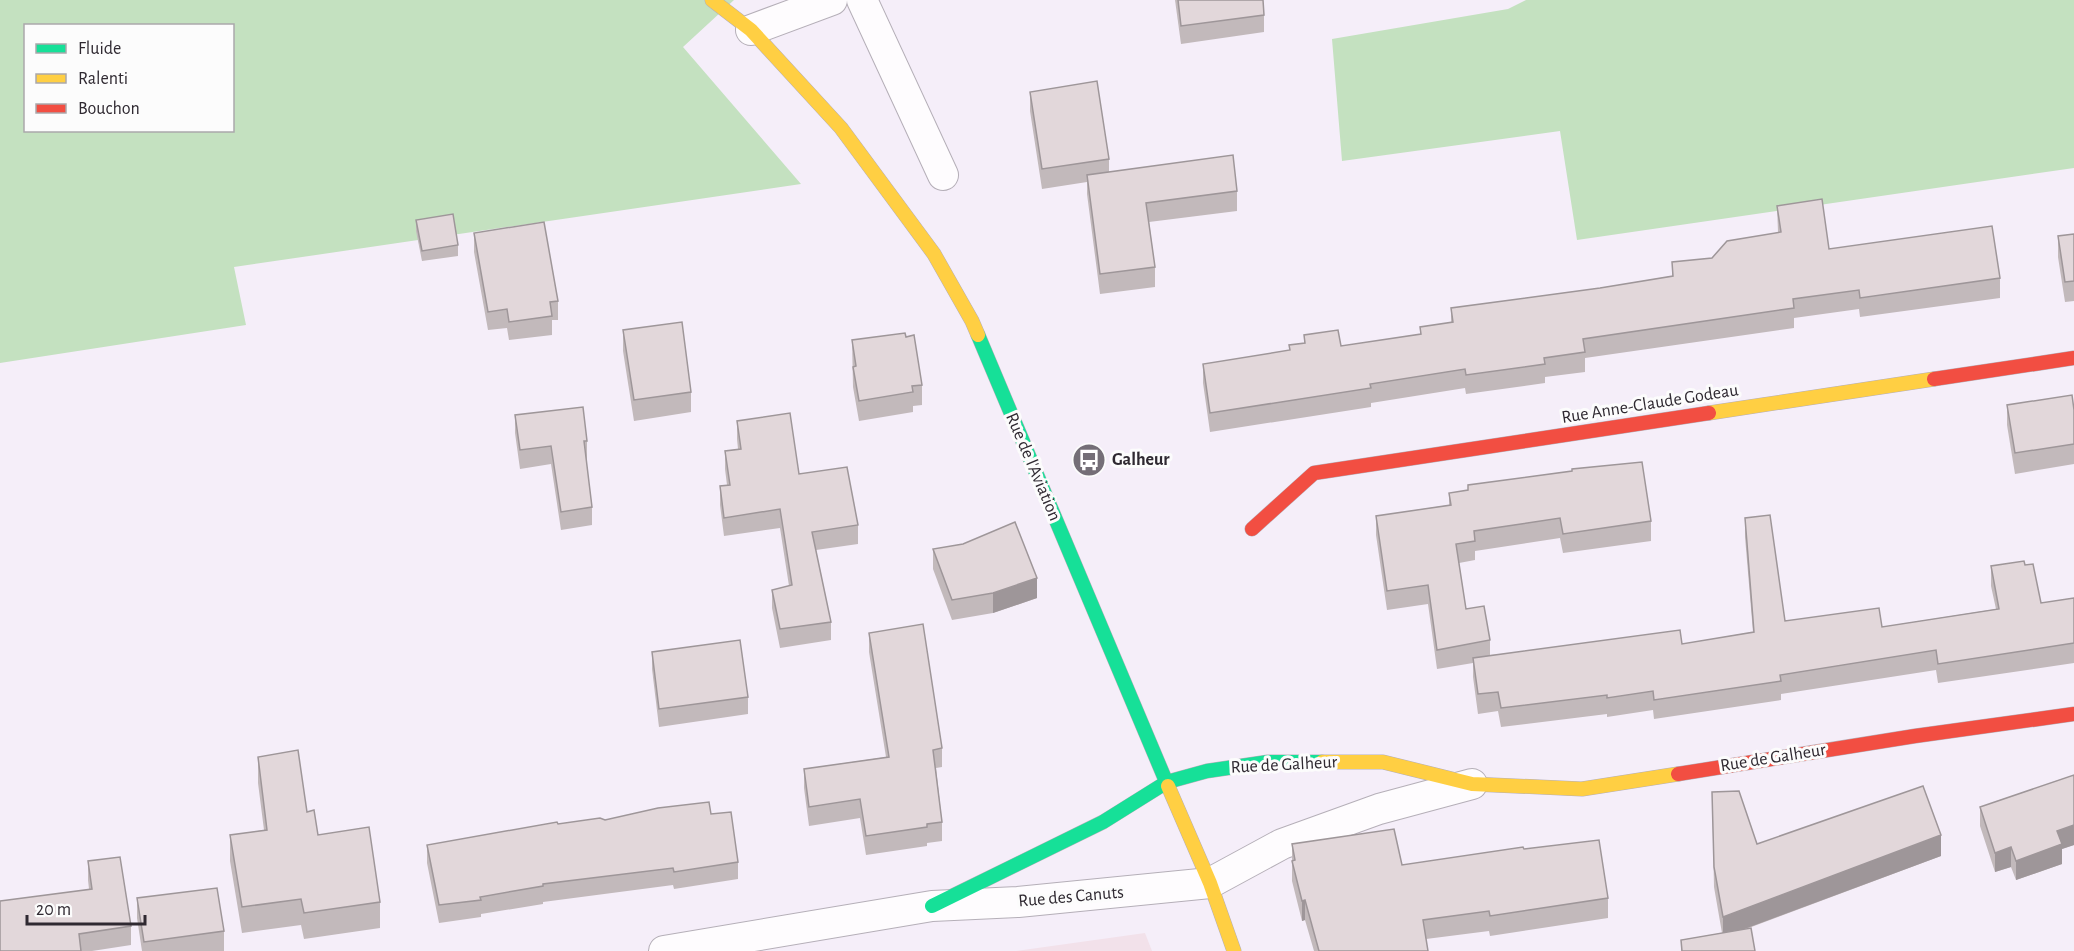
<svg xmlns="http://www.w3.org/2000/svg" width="2074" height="951" viewBox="0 0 2074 951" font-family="'Alegreya Sans',sans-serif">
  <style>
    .industrial { fill: #f2e1ea }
    .green { fill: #c4e1c0; fill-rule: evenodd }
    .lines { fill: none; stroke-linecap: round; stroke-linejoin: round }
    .street-casing { stroke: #b5afb8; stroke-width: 32 }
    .fast-casing { stroke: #b5afb8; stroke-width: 15 }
    .slow-casing { stroke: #b5afb8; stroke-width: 15 }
    .jam-casing { stroke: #b5afb8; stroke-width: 15 }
    .street { stroke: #fefcfe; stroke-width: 30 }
    .fast { stroke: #16e098; stroke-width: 14 }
    .slow { stroke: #ffcf43; stroke-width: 14 }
    .jam { stroke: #f24e42; stroke-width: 14 }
    .wall { fill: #c2b9bb }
    .shaded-wall { fill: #9e9699 }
    .building { fill: #e2d7da; stroke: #9e9699; stroke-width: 1.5 }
    .labels { text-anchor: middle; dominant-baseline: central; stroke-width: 6; stroke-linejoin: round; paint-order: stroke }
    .street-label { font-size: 18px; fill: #2f2931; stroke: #fcfcfc }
    .poi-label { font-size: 18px; font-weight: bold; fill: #2f2931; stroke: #fcfcfc; text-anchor: start }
  </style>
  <rect width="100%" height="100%" fill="#f5eef9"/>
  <polygon class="industrial" points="1145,933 1152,951 1016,951"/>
  <g class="green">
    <path d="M0,0H734L683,47L801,184L234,267L246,325L0,363ZM26,26H232V130H26Z"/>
    <polygon points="1526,0 2074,0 2074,168 1577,240 1560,131 1342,161 1332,39 1508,9"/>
  </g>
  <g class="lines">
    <g class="street-casing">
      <g id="street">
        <polyline points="862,0 943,175"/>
        <polyline points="751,30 832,0"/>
        <polyline points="664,951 932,906 1018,902 1210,883 1282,844 1379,809 1472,784"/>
      </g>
    </g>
    <g class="fast-casing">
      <g id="fast">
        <polyline points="978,335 1168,786"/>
        <polyline points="932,906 1103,822 1167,782 1207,771 1268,762 1322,762"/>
      </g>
    </g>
    <g class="slow-casing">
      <g id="slow">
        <polyline points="712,0 751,30 841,128 934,254 972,321 978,335"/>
        <polyline points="1709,413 1934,379"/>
        <polyline points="1322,762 1383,762 1472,784 1582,789 1678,774"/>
        <polyline points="1168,786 1210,883 1234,951"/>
      </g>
    </g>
    <g class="jam-casing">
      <g id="jam">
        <polyline points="1934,379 2074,358"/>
        <polyline points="1252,529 1314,473 1709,413"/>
        <polyline points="1678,774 1915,736 2074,714"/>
      </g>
    </g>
    <use href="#street" class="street"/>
    <use href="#fast" class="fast"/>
    <use href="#slow" class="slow"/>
    <use href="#jam" class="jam"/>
  </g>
  <g class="wall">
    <polygon points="1175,0 1263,0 1264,15 1264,32 1181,44"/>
    <polygon points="1030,92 1109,159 1109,172 1237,191 1237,211 1149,222 1155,267 1155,287 1100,294 1087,194 1087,182 1042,189 1030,111"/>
    <polygon points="1777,206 1829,249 2000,278 2000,298 1860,317 1859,309 1794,318 1794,328 1585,358 1585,372 1545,377 1545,383 1466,394 1465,388 1371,403 1371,407 1210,432 1203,383 1203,364 1289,351 1289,345 1304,343 1304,335 1341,346 1420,335 1420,327 1451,323 1451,308 1600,288 1672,276 1672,262 1712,258 1778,232"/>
    <polygon points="416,220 458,245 458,256 422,261 416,231"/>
    <polygon points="474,233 558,301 558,320 552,320 552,335 509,340 507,328 488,330 474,252"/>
    <polygon points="2074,234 2074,301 2065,302 2058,257 2058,236"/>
    <polygon points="623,330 691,392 691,412 634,421 623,351"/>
    <polygon points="852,340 922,385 922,405 913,406 913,412 859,421 853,387"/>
    <polygon points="2007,405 2074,410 2074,464 2015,474 2007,425"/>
    <polygon points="515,415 587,441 587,459 586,459 592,507 592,525 561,530 551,464 520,469 515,433"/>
    <polygon points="737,421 858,525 858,544 816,550 831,622 831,640 780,648 772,608 772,590 789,586 780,528 724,536 720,505 720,486 727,485 725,469 725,451 738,449 737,439"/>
    <polygon points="1449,493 1651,521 1651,541 1563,553 1560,538 1475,551 1475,560 1459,563 1466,609 1490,640 1490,655 1682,644 1753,632 1745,537 1745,518 1785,621 1882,627 1996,609 1991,586 1991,566 2025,565 2041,603 2074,598 2074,663 1938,683 1936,670 1781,694 1781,700 1654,719 1653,710 1607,717 1607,714 1501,727 1498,711 1478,714 1473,677 1473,663 1437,669 1428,604 1387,610 1376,535 1376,516 1449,505"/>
    <polygon points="933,549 1037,598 993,613 952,620 933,569"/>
    <polygon points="869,633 942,748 942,767 936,768 942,822 942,841 927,843 927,846 866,855 860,818 809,826 804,788 804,769 886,757 869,652"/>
    <polygon points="652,652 748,697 748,714 659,727 652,669"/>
    <polygon points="258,757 307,812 318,835 380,902 380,928 304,939 301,925 242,933 230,861 230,835 264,830 258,783"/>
    <polygon points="2074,775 2074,845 2062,849 2062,864 2016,880 2011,867 1995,872 1980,826 1980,807"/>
    <polygon points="1712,792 1757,844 1941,856 1746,929 1755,951 1681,951 1681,940 1722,933 1714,887"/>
    <polygon points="711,814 738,862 738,879 674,889 673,885 543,902 543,904 481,914 481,917 439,923 427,863 427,845 558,824 605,820"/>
    <polygon points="1292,844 1402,865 1524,849 1608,898 1608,918 1490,936 1489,931 1426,939 1428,951 1314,951 1305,920 1302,921 1292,881"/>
    <polygon points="88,861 131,926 131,945 92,951 0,951 89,889 88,880"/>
    <polygon points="137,898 224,931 224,951 142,951 137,918"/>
  </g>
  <g class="shaded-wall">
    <polygon points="1037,578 1037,598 993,613 993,593"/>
    <polygon points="2074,825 2074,845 2062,849 2062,864 2016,880 2016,861 2057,831"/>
    <polygon points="1941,835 1941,856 1723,937 1723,917"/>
    <polygon points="2011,847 2011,867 1995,872 1995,853"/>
    <polygon points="1305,900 1305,920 1302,921 1302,901"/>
  </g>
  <g class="building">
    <polygon points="1178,0 1263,0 1264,15 1181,26"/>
    <polygon points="1097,81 1109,159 1042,169 1030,92"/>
    <polygon points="1233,155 1237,191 1146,203 1155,267 1100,274 1087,175"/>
    <polygon points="1822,199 1829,249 1992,226 2000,278 1860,298 1859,290 1793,299 1794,308 1583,339 1585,352 1544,358 1545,364 1466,375 1465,369 1370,384 1371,388 1210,413 1203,364 1290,350 1289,345 1305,343 1304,335 1338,330 1341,346 1421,334 1420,327 1453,322 1451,308 1600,288 1673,276 1672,262 1712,258 1727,241 1781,232 1777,206"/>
    <polygon points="453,214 458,245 422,251 416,220"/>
    <polygon points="544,222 558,301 550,302 552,316 509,322 507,309 488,312 474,233"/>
    <polygon points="2074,234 2074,281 2065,282 2058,236"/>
    <polygon points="682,322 691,392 634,400 623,330"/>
    <polygon points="905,333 906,337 914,335 922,385 912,386 913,392 859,401 853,367 856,366 852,340"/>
    <polygon points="2072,395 2074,410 2074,444 2015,453 2007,405"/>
    <polygon points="583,407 587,441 584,441 592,507 561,512 551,446 520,450 515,415"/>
    <polygon points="790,413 799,474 847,467 858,525 812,532 831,622 780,629 772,590 792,585 780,509 724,518 720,486 730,485 725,451 741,449 737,421"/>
    <polygon points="1642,462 1651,521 1563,534 1560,518 1474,531 1475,541 1456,544 1466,609 1484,606 1490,640 1437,650 1428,585 1387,591 1376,516 1451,505 1449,493 1468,490 1468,485 1572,471 1572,469"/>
    <polygon points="1770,515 1785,621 1879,608 1882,627 1999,609 1991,566 2024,561 2025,565 2033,564 2041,603 2074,598 2074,643 1938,664 1936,650 1780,675 1781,681 1654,700 1653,691 1607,698 1607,695 1501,708 1498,692 1478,694 1473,658 1680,630 1682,644 1754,632 1745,518"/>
    <polygon points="1015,522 1037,578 993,593 952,600 933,549 963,544"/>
    <polygon points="923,624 942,748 933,750 942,822 927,824 927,827 866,836 860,799 809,807 804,769 889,757 869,633"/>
    <polygon points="740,640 748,697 659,709 652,652"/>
    <polygon points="298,750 307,812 314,810 318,835 369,827 380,902 304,913 301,899 242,907 230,835 267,830 258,757"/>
    <polygon points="2074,775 2074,825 2057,831 2062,844 2016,861 2011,847 1995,853 1980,807"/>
    <polygon points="1923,786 1941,835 1723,917 1714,867 1712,792 1739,791 1757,844"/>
    <polygon points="709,802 711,814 731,812 738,862 674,872 673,868 543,884 543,886 480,897 481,900 439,905 427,845 557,822 558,824 600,818 605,820 658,808"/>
    <polygon points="1394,829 1402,865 1523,847 1524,849 1599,840 1608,898 1490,916 1489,911 1423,920 1428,951 1319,951 1305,900 1302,901 1292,861 1295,860 1292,844"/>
    <polygon points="120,857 131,926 79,934 81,951 0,951 0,901 92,889 88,861"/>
    <polygon points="217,888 224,931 144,942 137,898"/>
    <polygon points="1751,928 1755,951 1682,951 1681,940"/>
  </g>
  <defs>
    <g id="bus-disc" transform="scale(1.725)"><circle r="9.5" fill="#746e77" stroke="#fcfcfc"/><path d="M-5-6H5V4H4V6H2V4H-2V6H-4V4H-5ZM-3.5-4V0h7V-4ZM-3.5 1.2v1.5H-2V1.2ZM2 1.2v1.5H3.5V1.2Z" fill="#fff"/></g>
  </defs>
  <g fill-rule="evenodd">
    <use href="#bus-disc" x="1089" y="460"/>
  </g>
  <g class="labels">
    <g class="street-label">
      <text transform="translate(1650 404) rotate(-9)">Rue Anne-Claude Godeau</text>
      <text transform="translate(1033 467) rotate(67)">Rue de l'Aviation</text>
      <text transform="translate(1773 758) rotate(-9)">Rue de Galheur</text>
      <text transform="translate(1284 765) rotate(-3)">Rue de Galheur</text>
      <text transform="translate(1071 897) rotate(-5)">Rue des Canuts</text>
    </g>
    <g class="poi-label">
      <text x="1112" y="460">Galheur</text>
    </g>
  </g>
  <rect x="24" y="24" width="210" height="108" fill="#fcfcfc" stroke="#aaa8ab" stroke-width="1.5"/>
  <rect x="36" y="44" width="30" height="9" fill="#16e098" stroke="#aaa8ab" stroke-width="1.5"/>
  <text x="78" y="54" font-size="18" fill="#2f2931">Fluide</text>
  <rect x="36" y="74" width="30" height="9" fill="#ffcf43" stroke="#aaa8ab" stroke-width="1.5"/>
  <text x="78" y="84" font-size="18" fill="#2f2931">Ralenti</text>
  <rect x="36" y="104" width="30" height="9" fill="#f24e42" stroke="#aaa8ab" stroke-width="1.5"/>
  <text x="78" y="114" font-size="18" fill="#2f2931">Bouchon</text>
  <path d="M27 915v9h118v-9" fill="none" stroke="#2f2931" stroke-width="3"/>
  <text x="36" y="915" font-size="18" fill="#2f2931" stroke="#fcfcfc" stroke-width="4.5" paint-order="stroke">20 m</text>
</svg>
